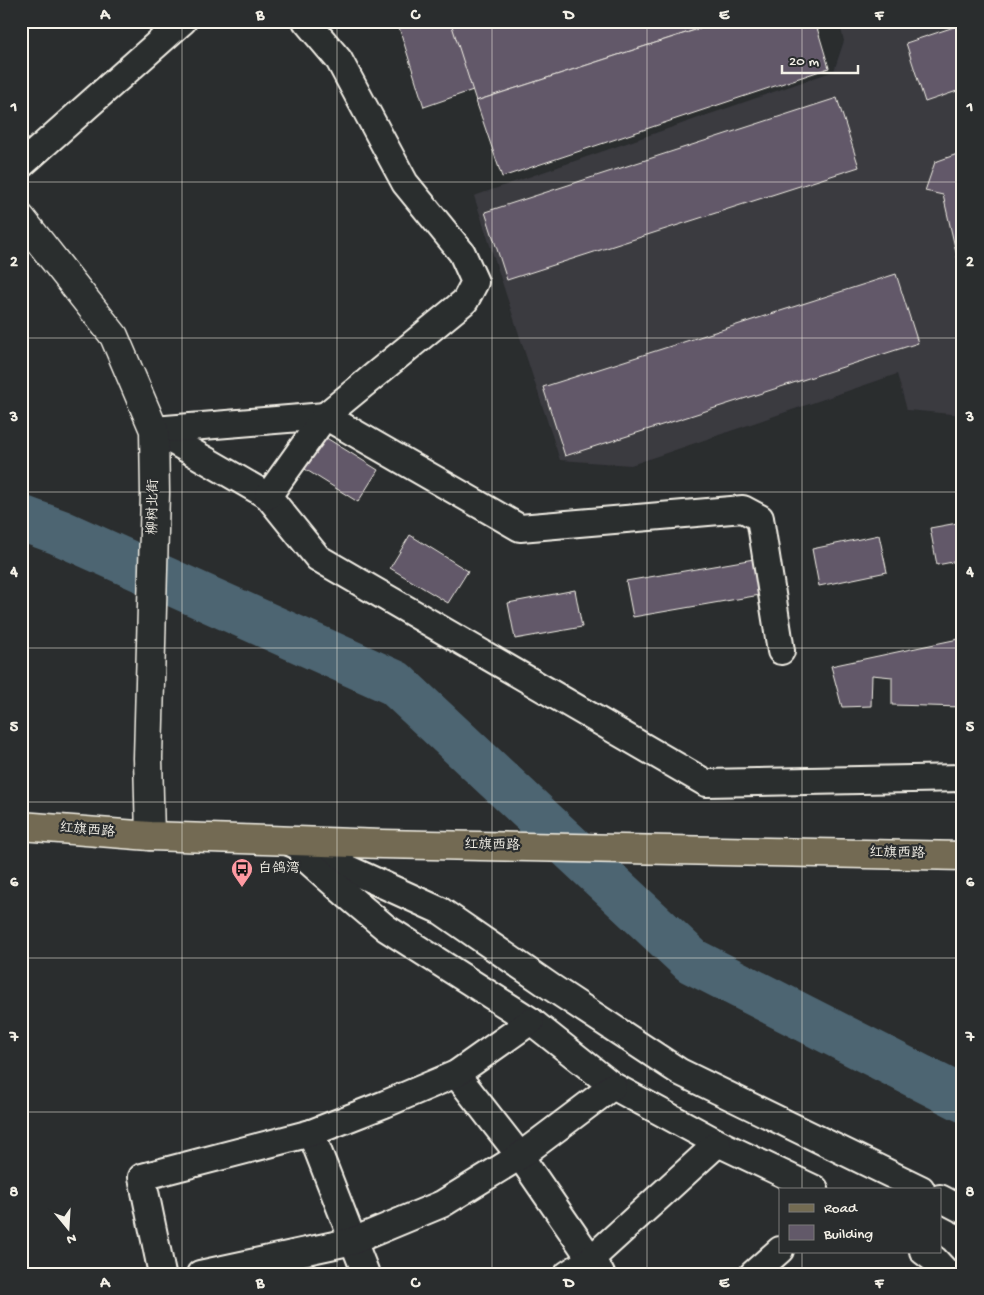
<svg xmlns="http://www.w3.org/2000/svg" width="984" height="1295" viewBox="0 0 984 1295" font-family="'Gochi Hand','LXGW WenKai TC',sans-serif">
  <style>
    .built { fill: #3b3a40 }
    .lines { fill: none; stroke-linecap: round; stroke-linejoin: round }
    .river { stroke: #4d6572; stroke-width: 46 }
    .building { fill: #625969; stroke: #f4f1e8 }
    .minor-casing { stroke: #f4f1e8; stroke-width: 30 }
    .tertiary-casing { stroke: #f4f1e8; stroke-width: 31 }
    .primary-casing { stroke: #f4f1e8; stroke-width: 31 }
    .minor { stroke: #2a2d2e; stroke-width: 26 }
    .tertiary { stroke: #2a2d2e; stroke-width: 28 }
    .primary { stroke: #736b52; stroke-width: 28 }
    .grid { fill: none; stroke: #f4f1e8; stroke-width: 1; stroke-opacity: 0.55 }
    .labels { text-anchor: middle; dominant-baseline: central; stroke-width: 4.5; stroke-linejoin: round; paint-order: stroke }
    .street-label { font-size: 14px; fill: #f4f1e8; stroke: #2a2d2e }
    .poi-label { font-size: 14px; fill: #f4f1e8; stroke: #2a2d2e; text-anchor: start }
    .neatline { fill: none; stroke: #f4f1e8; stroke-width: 2 }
    .grid-label { font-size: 16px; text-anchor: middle; font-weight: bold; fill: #f4f1e8 }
  </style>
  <rect width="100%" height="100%" fill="#2a2d2e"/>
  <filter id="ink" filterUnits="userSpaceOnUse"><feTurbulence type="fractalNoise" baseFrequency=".02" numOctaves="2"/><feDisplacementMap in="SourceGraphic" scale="10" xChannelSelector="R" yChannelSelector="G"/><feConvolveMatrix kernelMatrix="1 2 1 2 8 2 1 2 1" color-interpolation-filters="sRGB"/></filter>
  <g filter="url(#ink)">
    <polygon class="built" points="839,21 963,21 963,415 907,410 897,374 631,465 560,460 474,196 834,71 844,41"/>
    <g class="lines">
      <polyline class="river" points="21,518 59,532 395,683 692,961 963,1099"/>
    </g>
    <g class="building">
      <polygon points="397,21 451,21 473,90 424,107"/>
      <polygon points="466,21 723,21 476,101 452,26"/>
      <polygon points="723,21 815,21 829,68 502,177 476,101"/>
      <polygon points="963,24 963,89 925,102 906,43"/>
      <polygon points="837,98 859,167 507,280 485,212"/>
      <polygon points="963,152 963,268 960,269 943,195 925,191 935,162"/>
      <polygon points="896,274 918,343 565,456 543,387"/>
      <polygon points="320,434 378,470 358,502 300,466"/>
      <polygon points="963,522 963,560 937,565 930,528"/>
      <polygon points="410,535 468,571 448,603 390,568"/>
      <polygon points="879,535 887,572 819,586 812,549"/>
      <polygon points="760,558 766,594 633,617 626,581"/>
      <polygon points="575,590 582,627 515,639 508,603"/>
      <polygon points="963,638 963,707 892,705 892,677 872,675 871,706 842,707 831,666"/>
    </g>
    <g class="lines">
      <g class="minor-casing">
        <g id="minor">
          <polyline points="21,165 183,21"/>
          <polyline points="154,430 268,496 318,558 706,783 963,778"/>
          <polyline points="154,430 325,416 520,528 743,509 760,518 781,651"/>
          <polyline points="268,496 325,416 465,301 475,282 462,253 405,183 339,60 306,21"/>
          <polyline points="287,841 441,911 551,987 680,1072 921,1189"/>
          <polyline points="304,857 348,896 386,928 531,1021 613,1086 718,1143 815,1189"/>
          <polyline points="456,1074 520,1156 601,1274"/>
          <polyline points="311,1133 366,1274"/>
          <polyline points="940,1198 963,1210"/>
          <polyline points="923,1251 935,1260 948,1274"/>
          <polyline points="162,1274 142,1177 311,1133 385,1104 456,1074 531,1021"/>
          <polyline points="200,1274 353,1241 442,1204 520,1156 613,1086"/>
          <polyline points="568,1274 591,1259 718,1143"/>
          <polyline points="753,1274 780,1250"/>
        </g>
      </g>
      <g class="tertiary-casing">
        <polyline id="tertiary" points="21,218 114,336 154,430 155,493 148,758 150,836"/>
      </g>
      <g class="primary-casing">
        <polyline id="primary" points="21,826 150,836 382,844 963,856"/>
      </g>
      <use href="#minor" class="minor"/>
      <use href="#tertiary" class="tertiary"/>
      <use href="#primary" class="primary"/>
    </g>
  </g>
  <path class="grid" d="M182,21V1274M337,21V1274M492,21V1274M647,21V1274M802,21V1189M21,182H963M21,338H963M21,492H963M21,648H963M21,802H963M21,958H963M21,1112H963M802,1251V1274"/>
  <defs>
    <g id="bus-pin" transform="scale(1.125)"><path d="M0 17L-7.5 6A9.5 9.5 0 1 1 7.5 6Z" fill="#ff9aa2" stroke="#2a2d2e"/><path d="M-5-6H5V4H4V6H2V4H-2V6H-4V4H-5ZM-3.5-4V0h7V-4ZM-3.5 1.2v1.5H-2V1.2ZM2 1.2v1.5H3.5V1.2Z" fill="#111"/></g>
  </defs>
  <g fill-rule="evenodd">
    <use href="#bus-pin" x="242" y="869"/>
  </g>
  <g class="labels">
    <g class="street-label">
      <text transform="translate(154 507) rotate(-89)">柳树北街</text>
      <text transform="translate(87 831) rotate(5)">红旗西路</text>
      <text transform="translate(492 846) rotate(1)">红旗西路</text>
      <text transform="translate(897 854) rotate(1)">红旗西路</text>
    </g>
    <g class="poi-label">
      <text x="258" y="869">白鸽湾</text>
    </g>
  </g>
  <rect width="984" height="1295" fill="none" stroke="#2a2d2e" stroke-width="55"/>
  <rect x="779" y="1188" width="162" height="65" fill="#2a2d2e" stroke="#7b7b78"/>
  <rect x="789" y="1204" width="25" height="8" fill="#736b52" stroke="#7b7b78"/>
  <text x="824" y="1212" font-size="15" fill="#f4f1e8">Road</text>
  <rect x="789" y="1225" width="25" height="15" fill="#625969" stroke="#7b7b78"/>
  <text x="824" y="1238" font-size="15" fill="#f4f1e8">Building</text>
  <g transform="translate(68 1228) rotate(162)" stroke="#2a2d2e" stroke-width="4" paint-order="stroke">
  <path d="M0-4L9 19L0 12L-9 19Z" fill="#f4f1e8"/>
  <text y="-8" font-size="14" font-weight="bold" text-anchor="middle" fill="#f4f1e8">N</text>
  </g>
  <path d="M782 65v8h76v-8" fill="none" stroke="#f4f1e8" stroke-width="2.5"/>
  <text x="789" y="65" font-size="15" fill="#f4f1e8" stroke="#2a2d2e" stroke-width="4" paint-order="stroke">20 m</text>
  <rect x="28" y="28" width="928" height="1240" class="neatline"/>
  <g class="grid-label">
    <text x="105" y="19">A</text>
    <text x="260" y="19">B</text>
    <text x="415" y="19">C</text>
    <text x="569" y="19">D</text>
    <text x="724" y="19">E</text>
    <text x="879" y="19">F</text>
    <text x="14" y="111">1</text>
    <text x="970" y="111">1</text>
    <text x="14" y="266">2</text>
    <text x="970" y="266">2</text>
    <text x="14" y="421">3</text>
    <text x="970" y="421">3</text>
    <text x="14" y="576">4</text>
    <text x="970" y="576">4</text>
    <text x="14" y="731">5</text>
    <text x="970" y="731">5</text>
    <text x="14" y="886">6</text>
    <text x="970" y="886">6</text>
    <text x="14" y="1041">7</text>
    <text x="970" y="1041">7</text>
    <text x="14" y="1196">8</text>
    <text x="970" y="1196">8</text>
    <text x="105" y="1287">A</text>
    <text x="260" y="1287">B</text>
    <text x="415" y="1287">C</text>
    <text x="569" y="1287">D</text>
    <text x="724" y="1287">E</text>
    <text x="879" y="1287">F</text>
  </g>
</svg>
